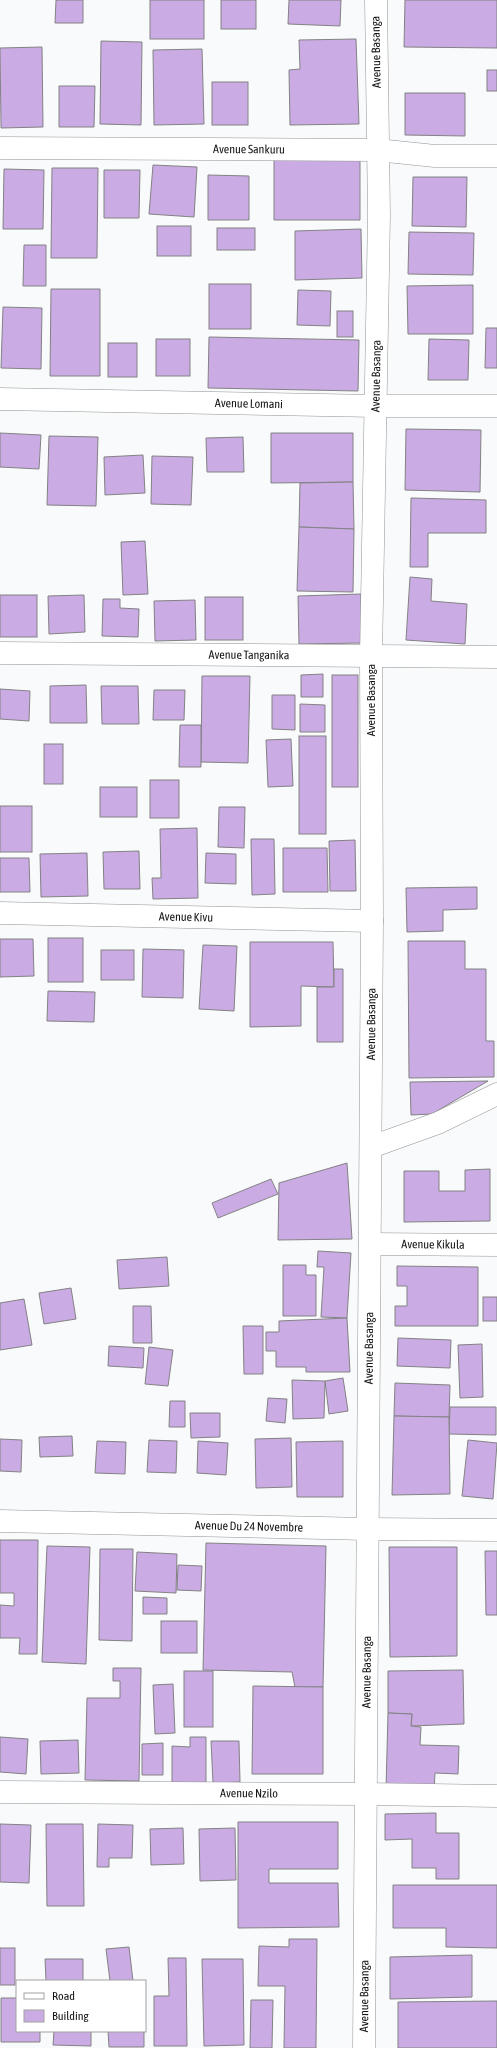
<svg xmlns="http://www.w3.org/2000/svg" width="497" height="2048" viewBox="0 0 497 2048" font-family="'Asap Condensed',sans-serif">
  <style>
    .building { fill: #caabe3; stroke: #838284 }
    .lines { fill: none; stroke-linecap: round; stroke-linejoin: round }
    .minor-casing { stroke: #939495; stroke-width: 23 }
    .minor { stroke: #fff; stroke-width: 22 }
    .labels { text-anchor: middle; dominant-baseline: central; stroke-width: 3; stroke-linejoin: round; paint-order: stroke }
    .street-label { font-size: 12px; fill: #131314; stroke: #fff }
  </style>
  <rect width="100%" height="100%" fill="#f8fafb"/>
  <g class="building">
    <polygon points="56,0 83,0 83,23 55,23"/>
    <rect x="150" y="0" width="54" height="39"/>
    <rect x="221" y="0" width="35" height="29"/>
    <polygon points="289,0 341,0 340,26 288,24"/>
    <polygon points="405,0 497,0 497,48 404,47"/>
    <polygon points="356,39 359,124 290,125 289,70 300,69 299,40"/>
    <polygon points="101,41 142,42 141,125 100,124"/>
    <polygon points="42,47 43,127 1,128 0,48"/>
    <polygon points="202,49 204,124 154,125 153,50"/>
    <rect x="487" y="70" width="10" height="21"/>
    <rect x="212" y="82" width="36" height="43"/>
    <polygon points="59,86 95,86 94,127 59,127"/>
    <polygon points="405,93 465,93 465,136 405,135"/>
    <polygon points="360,158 360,220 274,220 274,159"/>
    <polygon points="153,165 197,167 194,217 149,214"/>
    <polygon points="52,168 98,168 97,258 51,258"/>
    <polygon points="4,169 44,170 43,229 3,229"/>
    <polygon points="104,170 140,170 139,218 104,218"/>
    <polygon points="208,175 249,176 249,220 208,220"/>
    <polygon points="413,177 467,177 466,227 412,226"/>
    <rect x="157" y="226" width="34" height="30"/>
    <rect x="217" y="228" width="38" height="22"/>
    <polygon points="361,229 362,278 295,280 295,231"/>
    <polygon points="409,232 474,233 473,275 408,274"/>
    <polygon points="24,245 46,245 46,286 23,286"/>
    <rect x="209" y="284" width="42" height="45"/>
    <polygon points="473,285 473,334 408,334 407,286"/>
    <polygon points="51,289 100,289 100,376 50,376"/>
    <polygon points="298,290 331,291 330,326 297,325"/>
    <polygon points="3,307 42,308 41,369 1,368"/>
    <rect x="337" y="311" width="16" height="26"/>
    <polygon points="486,328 497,328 497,368 485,368"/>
    <polygon points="209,337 359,340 358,391 208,388"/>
    <rect x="156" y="339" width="34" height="37"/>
    <polygon points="429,339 469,340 468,380 428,380"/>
    <rect x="108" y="343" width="29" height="34"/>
    <polygon points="406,429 481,430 480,492 405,490"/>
    <polygon points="0,433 41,435 39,469 0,467"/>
    <polygon points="271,433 353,433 353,482 271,483"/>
    <polygon points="49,436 98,437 96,506 47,505"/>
    <polygon points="243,437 244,472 207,472 206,438"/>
    <polygon points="143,455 145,493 105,495 104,457"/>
    <polygon points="152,456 193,457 191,505 151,504"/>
    <polygon points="353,482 354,529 299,527 300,483"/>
    <polygon points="411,498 486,500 486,533 428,533 428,567 410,567"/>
    <polygon points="299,527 354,529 353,592 297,591"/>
    <polygon points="145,541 148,594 123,595 121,542"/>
    <polygon points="410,577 432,579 431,601 467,604 465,644 406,640"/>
    <polygon points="361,594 362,643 299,644 298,596"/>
    <rect x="0" y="595" width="37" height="42"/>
    <polygon points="84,595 85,632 49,634 48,596"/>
    <rect x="205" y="597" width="38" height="43"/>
    <polygon points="103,599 120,599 120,608 139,609 138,637 102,636"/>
    <polygon points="195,600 196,640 155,641 154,601"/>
    <polygon points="323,674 323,697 301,697 301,675"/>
    <rect x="332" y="675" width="26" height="112"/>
    <polygon points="202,676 250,676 248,763 201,762"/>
    <polygon points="86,685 87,723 50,723 50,686"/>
    <polygon points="101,686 138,686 139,724 102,724"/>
    <polygon points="0,689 30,691 29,721 0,719"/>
    <polygon points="154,690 185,690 184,720 153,720"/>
    <polygon points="272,695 295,695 295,730 272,729"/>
    <polygon points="300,704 325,705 325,732 300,732"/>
    <polygon points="180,725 201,725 201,767 179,767"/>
    <rect x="299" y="736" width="27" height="98"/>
    <polygon points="291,739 293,786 268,787 266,740"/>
    <rect x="44" y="744" width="19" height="40"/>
    <rect x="150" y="780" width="29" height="38"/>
    <rect x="100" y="787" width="37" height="30"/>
    <rect x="0" y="806" width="32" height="46"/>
    <polygon points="219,807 245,807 244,848 218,847"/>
    <polygon points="197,828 198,898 153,899 152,878 161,878 160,829"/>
    <polygon points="251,839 274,839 275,894 252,895"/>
    <polygon points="355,840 356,891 330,891 329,841"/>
    <polygon points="283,848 327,848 328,892 283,892"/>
    <polygon points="139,851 140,889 104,889 103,852"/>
    <polygon points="87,853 88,896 41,897 40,854"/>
    <polygon points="206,853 236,854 236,884 205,883"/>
    <polygon points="0,858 29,858 30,892 0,892"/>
    <polygon points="477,887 477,909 443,910 443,931 407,932 406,888"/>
    <rect x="48" y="938" width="35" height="44"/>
    <polygon points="0,939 33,939 34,976 0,977"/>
    <polygon points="408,941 465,941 465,969 486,969 486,1041 494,1041 494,1077 409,1078"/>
    <polygon points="250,942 333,942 334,987 301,986 301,1026 250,1027"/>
    <polygon points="203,945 237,946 234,1011 199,1009"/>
    <polygon points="143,949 184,950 183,998 142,997"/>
    <rect x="101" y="950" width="33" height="30"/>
    <polygon points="334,969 343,969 343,1042 317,1042 317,987 334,987"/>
    <polygon points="48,991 95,992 94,1022 47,1021"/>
    <polygon points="488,1081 432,1114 411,1115 410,1082"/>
    <polygon points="347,1163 352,1239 278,1240 279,1183"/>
    <polygon points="490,1169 490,1221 404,1222 404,1171 439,1171 439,1191 465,1191 465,1170"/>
    <polygon points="271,1179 278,1194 218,1218 212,1203"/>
    <polygon points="318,1251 351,1253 347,1318 321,1317 324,1267 317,1267"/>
    <polygon points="167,1257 169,1286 119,1289 117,1260"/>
    <polygon points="283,1265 306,1265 306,1275 316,1275 316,1316 283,1316"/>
    <polygon points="397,1266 478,1267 478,1326 395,1326 395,1306 407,1306 407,1286 397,1286"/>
    <polygon points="71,1288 76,1319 44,1324 39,1293"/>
    <rect x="483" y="1297" width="14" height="24"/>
    <polygon points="24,1299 32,1345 0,1350 0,1303"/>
    <polygon points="133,1306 151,1306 152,1343 133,1343"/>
    <polygon points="347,1318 350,1372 306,1372 306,1367 276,1367 276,1351 266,1351 266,1332 279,1332 279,1321"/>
    <polygon points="243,1326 263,1326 263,1374 244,1374"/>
    <polygon points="398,1338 451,1340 450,1368 397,1366"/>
    <polygon points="482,1344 483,1397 460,1398 458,1345"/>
    <polygon points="109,1346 144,1348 143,1368 108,1366"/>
    <polygon points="149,1347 173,1350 168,1386 145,1384"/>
    <polygon points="343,1378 348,1411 329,1414 325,1381"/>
    <polygon points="292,1380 325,1381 324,1418 293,1419"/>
    <polygon points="395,1383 450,1385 449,1417 394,1416"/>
    <polygon points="268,1398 287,1399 285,1423 266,1421"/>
    <polygon points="170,1401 185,1401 185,1427 169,1427"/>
    <polygon points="450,1407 496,1407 496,1435 449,1434"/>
    <polygon points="190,1413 220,1413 220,1437 191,1438"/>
    <polygon points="394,1416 449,1417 450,1494 392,1495"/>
    <polygon points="72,1436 73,1456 40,1457 39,1437"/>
    <polygon points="291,1438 292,1487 256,1488 255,1439"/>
    <polygon points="0,1439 22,1440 21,1472 0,1471"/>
    <polygon points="149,1440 177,1441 176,1473 147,1472"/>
    <polygon points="468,1440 497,1443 493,1499 462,1496"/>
    <polygon points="97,1441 126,1442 125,1474 95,1473"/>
    <polygon points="198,1441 228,1443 226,1475 197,1473"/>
    <polygon points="343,1441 343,1497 297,1497 296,1442"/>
    <polygon points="0,1540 38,1540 37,1654 19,1654 20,1638 0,1638 0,1605 14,1606 14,1593 0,1593"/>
    <polygon points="206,1543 326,1546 323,1687 295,1687 292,1672 203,1670"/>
    <polygon points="47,1546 90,1547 86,1664 42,1662"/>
    <polygon points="389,1547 457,1547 457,1656 390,1657"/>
    <polygon points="100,1549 133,1549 132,1641 99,1640"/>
    <polygon points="485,1551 497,1551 497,1615 486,1615"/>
    <polygon points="137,1552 177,1554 176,1593 135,1591"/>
    <polygon points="178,1565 202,1566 201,1591 177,1590"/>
    <polygon points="143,1597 167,1598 167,1614 143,1614"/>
    <rect x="161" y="1621" width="36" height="32"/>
    <polygon points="113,1668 141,1668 139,1781 85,1780 87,1698 120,1698 120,1681 113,1681"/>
    <polygon points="463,1670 464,1724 411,1726 412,1714 388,1713 388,1671"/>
    <rect x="184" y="1671" width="29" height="56"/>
    <polygon points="173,1684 175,1733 155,1734 153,1685"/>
    <polygon points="253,1686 323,1687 323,1774 252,1774"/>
    <polygon points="388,1713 412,1714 411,1726 421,1727 420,1745 459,1746 458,1774 435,1773 434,1791 386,1790"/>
    <polygon points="0,1737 28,1739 26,1774 0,1772"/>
    <polygon points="190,1737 206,1737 206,1784 172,1784 172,1746 190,1747"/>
    <polygon points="78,1740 79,1773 41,1774 40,1741"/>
    <polygon points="211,1741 239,1741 240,1782 213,1783"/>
    <polygon points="163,1743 163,1775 142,1775 142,1744"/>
    <polygon points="436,1813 436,1833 459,1833 459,1879 436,1879 436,1868 412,1868 412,1839 385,1840 385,1814"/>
    <polygon points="238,1822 338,1822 338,1869 269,1869 269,1883 338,1883 339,1927 238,1928"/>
    <polygon points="0,1824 31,1825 29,1883 0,1882"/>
    <polygon points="46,1824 83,1824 84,1906 47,1906"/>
    <polygon points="98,1824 133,1825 132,1858 109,1858 109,1867 97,1867"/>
    <polygon points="183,1828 184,1864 151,1865 150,1829"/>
    <polygon points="235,1828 236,1880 200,1881 199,1829"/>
    <polygon points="393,1885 497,1885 497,1948 446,1947 446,1928 393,1928"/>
    <polygon points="289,1939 317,1939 316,2048 284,2048 285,1986 258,1986 259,1946 289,1947"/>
    <polygon points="129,1947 133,1981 110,1981 106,1949"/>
    <rect x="0" y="1948" width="15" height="37"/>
    <polygon points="472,1955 472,1997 390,1999 390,1957"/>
    <polygon points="168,1958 186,1958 187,2046 154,2046 154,1996 169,1996"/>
    <polygon points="45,1959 83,1959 83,1981 46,1981"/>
    <polygon points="202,1959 243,1959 244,2045 204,2046"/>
    <polygon points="1,1998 17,1998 17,2031 40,2031 40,2042 1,2042"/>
    <polygon points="251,2000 273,2000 272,2048 250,2048"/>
    <polygon points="497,2001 497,2048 398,2048 398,2002"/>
    <polygon points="54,2031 91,2031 91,2046 53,2045"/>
    <polygon points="108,2031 144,2031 144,2047 109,2047"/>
  </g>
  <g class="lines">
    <g class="minor-casing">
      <g id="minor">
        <path id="s1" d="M0,148L377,150L435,156H497"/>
        <path id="s2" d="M0,399L376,406H497"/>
        <path id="s3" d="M0,653L497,657"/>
        <path id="s4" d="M0,913L372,921"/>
        <polyline points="371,1147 438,1123 497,1094"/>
        <path id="s5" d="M370,1244L497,1245"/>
        <path id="s6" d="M0,1521L368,1529L497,1530"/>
        <path id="s7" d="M0,1792L366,1794L497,1796"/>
        <path id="s8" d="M364,2048L372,921L371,656L379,215L376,0"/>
      </g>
    </g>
    <use href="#minor" class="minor"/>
  </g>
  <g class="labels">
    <g class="street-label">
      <text transform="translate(376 52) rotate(-91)">Avenue Basanga</text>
      <text stroke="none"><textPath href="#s1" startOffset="249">Avenue Sankuru</textPath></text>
      <text stroke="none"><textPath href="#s8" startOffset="1672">Avenue Basanga</textPath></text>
      <text stroke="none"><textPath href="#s2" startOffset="249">Avenue Lomani</textPath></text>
      <text stroke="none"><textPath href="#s3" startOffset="249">Avenue Tanganika</textPath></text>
      <text transform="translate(371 700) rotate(-90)">Avenue Basanga</text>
      <text stroke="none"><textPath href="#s4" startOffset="186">Avenue Kivu</textPath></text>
      <text stroke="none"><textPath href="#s8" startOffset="1024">Avenue Basanga</textPath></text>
      <text stroke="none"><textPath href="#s5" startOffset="63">Avenue Kikula</textPath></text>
      <text stroke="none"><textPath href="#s8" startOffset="700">Avenue Basanga</textPath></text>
      <text stroke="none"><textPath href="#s6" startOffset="249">Avenue Du 24 Novembre</textPath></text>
      <text stroke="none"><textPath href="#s8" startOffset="376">Avenue Basanga</textPath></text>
      <text stroke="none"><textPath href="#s7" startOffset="249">Avenue Nzilo</textPath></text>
      <text stroke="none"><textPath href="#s8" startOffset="52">Avenue Basanga</textPath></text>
    </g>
  </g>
  <rect x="16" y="1980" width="130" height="52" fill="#ffffff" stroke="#a1a1a1"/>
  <rect x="24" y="1993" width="20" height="6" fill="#ffffff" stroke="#a1a1a1"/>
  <text x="52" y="2000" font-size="12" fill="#131314">Road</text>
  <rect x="24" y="2010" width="20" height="12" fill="#caabe3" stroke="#a1a1a1"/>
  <text x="52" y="2020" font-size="12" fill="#131314">Building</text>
</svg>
